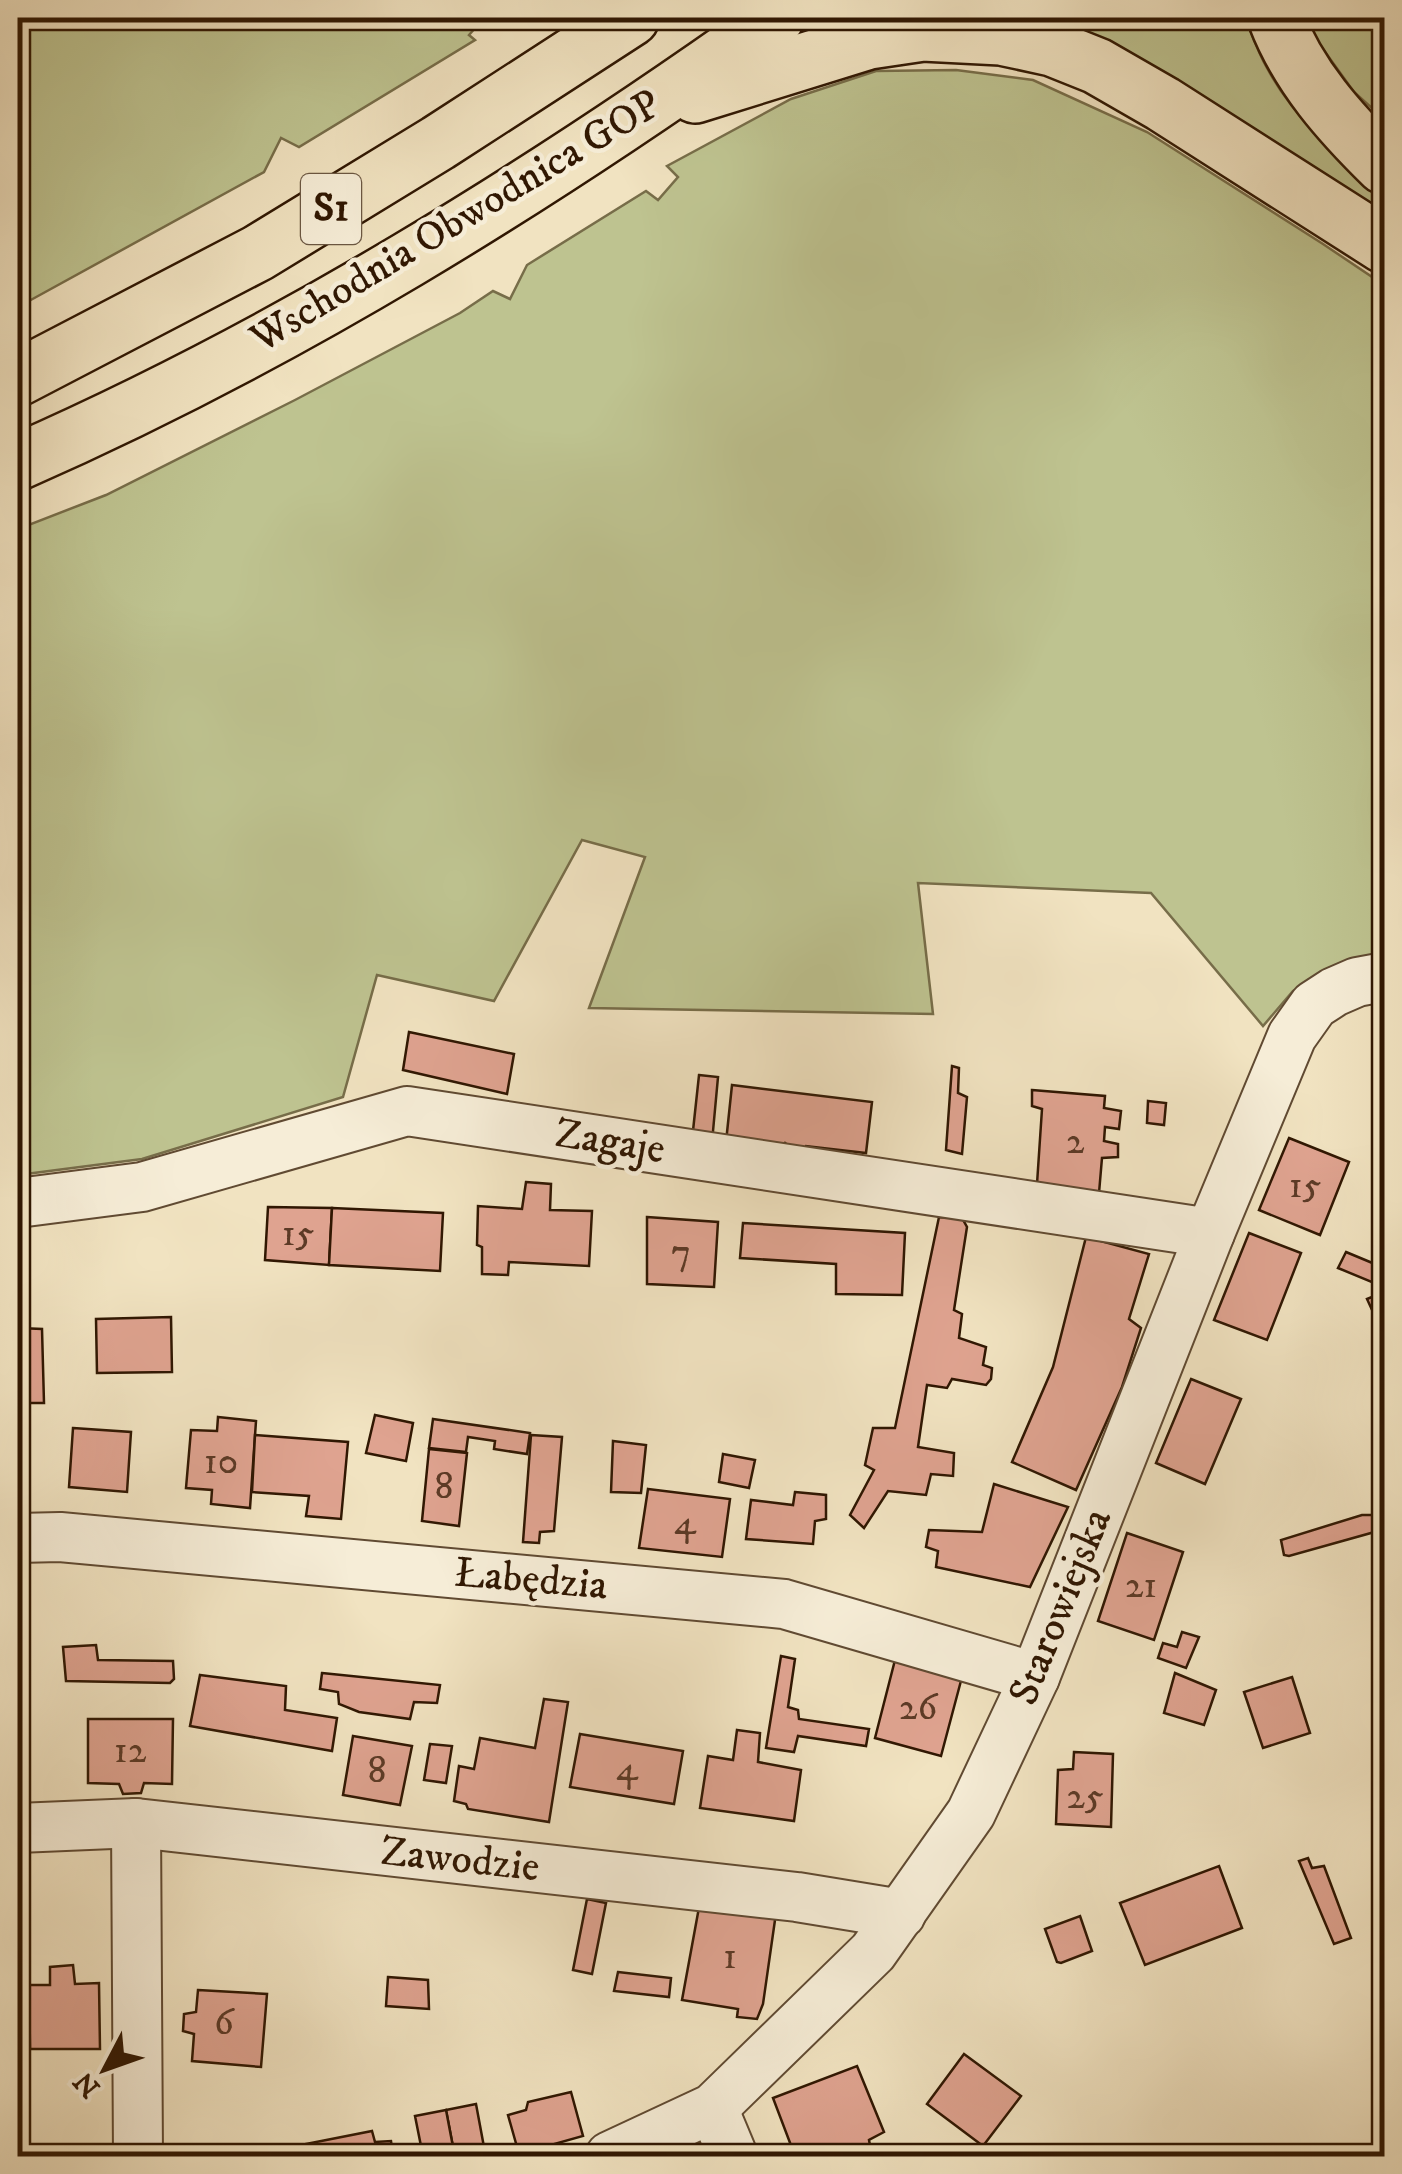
<svg xmlns="http://www.w3.org/2000/svg" width="1402" height="2174" viewBox="0 0 1402 2174" font-family="'IM FELL DW Pica',serif">
  <style>
    .green { fill: #bec390; stroke: #776d49; stroke-width: 2.5 }
    .building { fill: #dfa390; stroke: #301702; stroke-width: 2.5 }
    .lines { fill: none; stroke-linecap: round; stroke-linejoin: round }
    .minor-casing { stroke: #604a32; stroke-width: 52 }
    .highway-casing { stroke: #301702; stroke-width: 60 }
    .minor { stroke: #f6edd7; stroke-width: 48 }
    .highway { stroke: #f1e3c1; stroke-width: 55 }
    .labels { text-anchor: middle; dominant-baseline: central; stroke-width: 9; stroke-linejoin: round; paint-order: stroke }
    .number-label { font-size: 38px; fill: #5c3a26 }
    .shield { fill: #f6edd7; stroke: #6b5742; stroke-width: 2.5 }
    .shield-label { font-size: 40px; font-weight: bold; fill: #301702 }
    .street-label { font-size: 42px; fill: #301702; stroke: #f6edd7 }
  </style>
  <rect width="100%" height="100%" fill="#f1e3c1"/>
  <filter id="stains"><feTurbulence type="fractalNoise" baseFrequency=".002" numOctaves="4"/><feColorMatrix values="0 0 0 0 .2 0 0 0 0 .09 0 0 0 0 .02 0 0 0 .5 -.17"/></filter>
  <radialGradient id="worn" r=".72"><stop offset=".6" stop-color="#630" stop-opacity="0"/><stop offset="1" stop-color="#630" stop-opacity=".3"/></radialGradient>
  <g class="green">
    <polygon points="18,18 484,18 469,35 475,40 299,147 281,138 264,172 18,307"/>
    <path d="M1016,18H1245C1252,34 1258,52 1267,68C1294,118 1340,160 1384,193V218Z"/>
    <polygon points="1307,18 1384,18 1384,119 1354,92 1315,38"/>
    <polygon points="956,70 1033,80 1147,132 1323,244 1384,285 1384,959 1339,967 1293,991 1263,1026 1151,893 918,883 933,1014 589,1008 645,857 582,840 494,1001 377,975 343,1097 142,1159 18,1175 18,529 106,495 295,400 460,313 493,291 510,299 527,265 646,191 658,200 678,177 667,166 791,99 876,71"/>
  </g>
  <g class="building">
    <polygon points="409,1032 514,1054 507,1094 403,1070"/>
    <polygon points="952,1066 959,1068 958,1093 967,1097 962,1154 946,1150"/>
    <polygon points="699,1075 718,1077 712,1142 692,1140"/>
    <polygon points="732,1085 872,1102 866,1153 806,1146 803,1152 796,1152 785,1143 779,1149 726,1142"/>
    <polygon points="1032,1090 1105,1096 1104,1108 1121,1111 1119,1129 1105,1127 1104,1141 1118,1144 1118,1157 1102,1158 1099,1193 1037,1184 1042,1109 1032,1106"/>
    <polygon points="1148,1101 1166,1103 1164,1125 1147,1123"/>
    <polygon points="1289,1138 1349,1162 1320,1235 1259,1210"/>
    <polygon points="526,1182 551,1184 550,1210 592,1211 589,1266 509,1262 508,1275 482,1274 482,1247 477,1245 478,1206 522,1209"/>
    <polygon points="268,1207 332,1208 329,1265 265,1260"/>
    <polygon points="332,1208 443,1213 440,1271 329,1265"/>
    <polygon points="647,1217 718,1222 714,1287 647,1284"/>
    <polygon points="939,1217 962,1218 967,1227 954,1310 962,1314 959,1338 986,1347 983,1365 992,1368 991,1379 986,1385 952,1379 947,1388 927,1385 918,1447 954,1453 953,1476 931,1474 926,1495 888,1491 864,1528 850,1515 874,1470 865,1465 873,1428 895,1428"/>
    <polygon points="743,1223 905,1233 902,1295 836,1294 836,1264 740,1258"/>
    <polygon points="1249,1233 1301,1253 1267,1340 1214,1320"/>
    <polygon points="1086,1237 1149,1254 1129,1319 1141,1328 1122,1387 1076,1490 1012,1462 1053,1367"/>
    <polygon points="1346,1252 1382,1267 1374,1283 1338,1268"/>
    <polygon points="1384,1292 1384,1336 1367,1299"/>
    <polygon points="171,1317 172,1372 97,1373 96,1319"/>
    <polygon points="19,1328 42,1329 44,1403 20,1403 18,1394"/>
    <polygon points="1191,1379 1241,1399 1205,1484 1156,1463"/>
    <polygon points="375,1415 413,1423 406,1461 366,1453"/>
    <polygon points="218,1417 256,1421 250,1508 211,1504 212,1490 186,1488 191,1430 217,1431"/>
    <polygon points="433,1419 530,1433 527,1454 494,1449 495,1441 468,1437 466,1452 429,1448"/>
    <polygon points="73,1428 131,1432 127,1492 69,1487"/>
    <polygon points="255,1435 348,1442 341,1519 306,1516 309,1496 252,1492"/>
    <polygon points="531,1435 562,1437 554,1531 540,1532 539,1543 523,1542"/>
    <polygon points="613,1441 646,1445 641,1493 611,1492"/>
    <polygon points="429,1449 467,1453 459,1526 422,1521"/>
    <polygon points="723,1454 755,1460 749,1488 719,1482"/>
    <polygon points="18,1458 26,1458 30,1516 18,1517"/>
    <polygon points="994,1484 1068,1507 1030,1587 936,1567 938,1551 926,1547 929,1530 982,1532"/>
    <polygon points="648,1489 730,1499 722,1557 639,1548"/>
    <polygon points="795,1492 826,1495 826,1519 815,1521 813,1544 746,1539 751,1500 793,1505"/>
    <polygon points="1362,1515 1375,1515 1378,1531 1289,1556 1284,1555 1281,1540"/>
    <polygon points="1127,1533 1183,1552 1154,1640 1098,1621"/>
    <polygon points="1182,1632 1199,1637 1186,1668 1158,1658 1163,1643 1177,1647"/>
    <polygon points="96,1645 98,1660 173,1661 174,1679 170,1683 66,1681 63,1647"/>
    <polygon points="781,1656 795,1659 788,1707 798,1710 799,1719 869,1729 866,1746 798,1736 794,1752 766,1748"/>
    <polygon points="895,1660 962,1677 941,1756 875,1738"/>
    <polygon points="322,1673 440,1685 437,1703 414,1702 410,1719 359,1712 339,1704 338,1692 320,1689"/>
    <polygon points="1175,1673 1216,1690 1204,1725 1164,1713"/>
    <polygon points="200,1675 286,1686 285,1710 337,1718 332,1751 190,1726"/>
    <polygon points="1292,1677 1310,1733 1263,1748 1244,1692"/>
    <polygon points="544,1699 568,1702 549,1822 468,1809 466,1804 454,1801 459,1766 474,1769 480,1738 535,1748"/>
    <polygon points="88,1719 173,1719 172,1784 144,1783 141,1793 123,1794 119,1784 88,1783"/>
    <polygon points="737,1730 760,1733 758,1762 801,1770 794,1821 700,1808 708,1756 733,1760"/>
    <polygon points="580,1734 683,1751 674,1804 570,1787"/>
    <polygon points="353,1736 412,1746 400,1805 343,1795"/>
    <polygon points="430,1744 452,1746 446,1783 424,1780"/>
    <polygon points="1074,1752 1113,1754 1111,1827 1056,1824 1058,1770 1073,1769"/>
    <polygon points="1308,1858 1312,1868 1324,1866 1351,1938 1334,1944 1299,1861"/>
    <polygon points="1219,1866 1242,1928 1145,1965 1120,1903"/>
    <polygon points="587,1899 606,1903 592,1974 573,1970"/>
    <polygon points="700,1902 776,1913 763,2004 757,2019 737,2017 738,2009 682,2000"/>
    <polygon points="1080,1916 1092,1951 1061,1963 1057,1962 1045,1929"/>
    <polygon points="73,1965 75,1984 99,1983 100,2049 30,2049 29,1985 50,1985 50,1967"/>
    <polygon points="618,1972 671,1978 669,1997 614,1991"/>
    <polygon points="388,1977 428,1980 429,2009 386,2006"/>
    <polygon points="198,1990 267,1994 261,2067 192,2061 194,2034 183,2031 184,2014 196,2012"/>
    <polygon points="964,2054 1021,2096 983,2146 927,2104"/>
    <polygon points="857,2066 884,2132 869,2140 871,2151 858,2156 795,2156 773,2098"/>
    <polygon points="571,2092 583,2136 519,2154 508,2115 526,2110 528,2102"/>
    <polygon points="476,2104 484,2147 454,2152 446,2110"/>
    <polygon points="446,2110 454,2152 423,2156 415,2116"/>
    <polygon points="372,2131 375,2142 391,2141 393,2156 308,2156 306,2144"/>
  </g>
  <g class="lines">
    <g class="minor-casing">
      <g id="minor">
        <polyline points="18,1203 142,1187 407,1111 1210,1233"/>
        <polyline points="18,1538 60,1537 784,1604 1035,1677"/>
        <polyline points="136,1823 138,2156"/>
        <polyline points="18,1828 136,1823 797,1897 901,1914"/>
        <polyline points="713,2108 733,2156"/>
        <polyline points="610,2156 713,2108 873,1952 971,1813 1035,1677 1210,1233 1292,1036 1314,1005 1334,992 1357,982 1384,977"/>
      </g>
    </g>
    <g class="highway-casing">
      <g id="highway">
        <path d="M1276,18C1298,76 1340,123 1384,166"/>
        <polyline points="695,95 869,41 923,33 1001,37 1052,48 1097,66 1163,104 1384,245"/>
        <polyline points="18,378 258,253 438,143 631,18"/>
        <path d="M18,462C287,344 537,188 776,18"/>
      </g>
    </g>
    <use href="#minor" class="minor"/>
    <use href="#highway" class="highway"/>
  </g>
  <g class="labels">
    <g class="number-label">
      <text x="1075" y="1142">2</text>
      <text x="1305" y="1186">15</text>
      <text x="298" y="1234">15</text>
      <text x="681" y="1253">7</text>
      <text x="221" y="1462">10</text>
      <text x="444" y="1487">8</text>
      <text x="685" y="1523">4</text>
      <text x="1141" y="1586">21</text>
      <text x="918" y="1708">26</text>
      <text x="130" y="1751">12</text>
      <text x="627" y="1769">4</text>
      <text x="377" y="1771">8</text>
      <text x="1085" y="1797">25</text>
      <text x="730" y="1957">1</text>
      <text x="224" y="2023">6</text>
    </g>
    <rect class="shield" x="301" y="174" width="60" height="70" rx="8"/>
    <g class="shield-label">
      <text x="331" y="209">S1</text>
    </g>
    <g class="street-label">
      <text transform="translate(456 222) rotate(-31)">Wschodnia Obwodnica GOP</text>
      <text transform="translate(610 1142) rotate(9)">Zagaje</text>
      <text transform="translate(531 1580) rotate(5)">Łabędzia</text>
      <text transform="translate(1061 1607) rotate(-68)">Starowiejska</text>
      <text transform="translate(460 1860) rotate(6)">Zawodzie</text>
    </g>
  </g>
  <rect width="1402" height="2174" fill="none" stroke="#f1e3c1" stroke-width="60"/>
  <rect x="20" y="20" width="1362" height="2134" fill="none" stroke="#301702" stroke-width="5"/>
  <rect x="30" y="30" width="1342" height="2114" fill="none" stroke="#301702" stroke-width="2.5"/>
  <g transform="translate(105 2069) rotate(229)" stroke="#f6edd7" stroke-width="8" paint-order="stroke">
  <path d="M0-8L18 38L0 25L-18 38Z" fill="#301702"/>
  <text y="-15" font-size="28" font-weight="bold" text-anchor="middle" fill="#301702">N</text>
  </g>
  <rect width="100%" height="100%" filter="url(#stains)"/>
  <rect width="100%" height="100%" fill="url(#worn)"/>
</svg>
